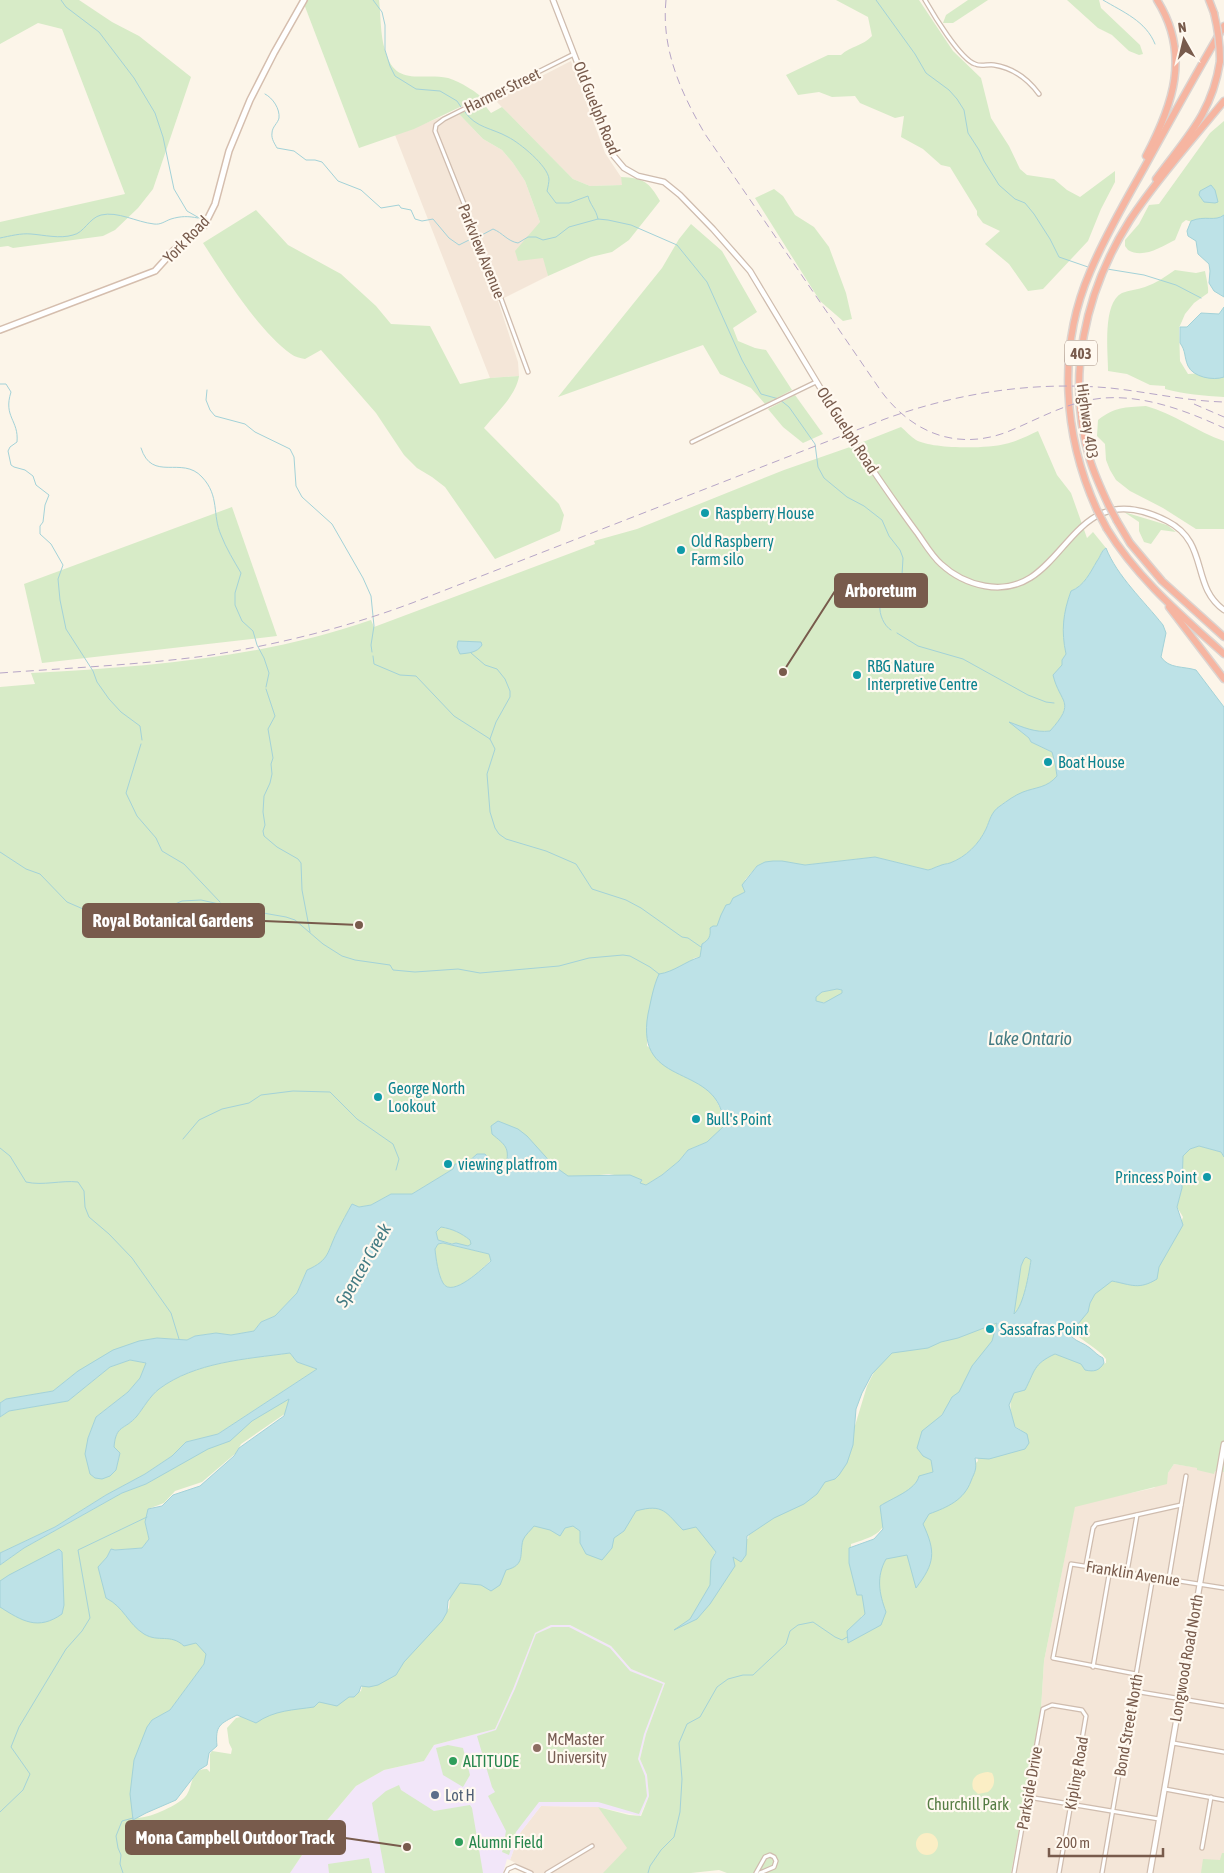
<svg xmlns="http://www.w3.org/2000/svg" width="1224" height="1873" font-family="'Asap Condensed',sans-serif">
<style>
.residential{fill:#f4e6d8}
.education{fill:#f2e6f9}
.green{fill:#d7ebc7}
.sand{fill:#fbeec5}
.water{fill:#bde2e7;stroke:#a3d2d8;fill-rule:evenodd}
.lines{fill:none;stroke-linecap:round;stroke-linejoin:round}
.stream{stroke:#a3d2d8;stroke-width:1}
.minor-casing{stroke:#cfbcae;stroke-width:5.5}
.tertiary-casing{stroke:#cfbcae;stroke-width:7}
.secondary-casing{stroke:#d5beae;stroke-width:8}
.motorway-casing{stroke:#dcd4d0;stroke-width:9}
.minor{stroke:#fff;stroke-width:3}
.tertiary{stroke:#fff;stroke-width:4.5}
.secondary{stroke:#fff;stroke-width:5}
.motorway{stroke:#f6b5a1;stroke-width:6}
.rail{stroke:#b7a6c7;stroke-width:1;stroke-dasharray:8 5;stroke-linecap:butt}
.tertiary-bridge-casing{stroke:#cfbcae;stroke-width:7;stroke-linecap:butt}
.motorway-bridge-casing{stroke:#dcd4d0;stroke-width:9;stroke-linecap:butt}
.tertiary-bridge{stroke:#fff;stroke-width:4.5}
.motorway-bridge{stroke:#f6b5a1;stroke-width:6}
.culture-dot{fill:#0f9aa8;stroke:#fff9f0;stroke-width:2}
.education-dot{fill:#8d6e63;stroke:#fff9f0;stroke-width:2}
.leisure-dot{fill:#2e9e5b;stroke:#fff9f0;stroke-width:2}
.service-dot{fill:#5c6f8a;stroke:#fff9f0;stroke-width:2}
.labels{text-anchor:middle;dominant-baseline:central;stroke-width:4.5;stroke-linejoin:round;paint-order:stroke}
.shield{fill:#fff9f0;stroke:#a08a7d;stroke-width:1}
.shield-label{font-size:15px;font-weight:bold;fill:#785b4c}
.street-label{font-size:16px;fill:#785b4c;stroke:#fff9f0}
.culture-label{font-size:16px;fill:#0d838f;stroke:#fff9f0;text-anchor:start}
.education-label{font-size:16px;fill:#785e54;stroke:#fff9f0;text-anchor:start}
.leisure-label{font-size:16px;fill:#27864d;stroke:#fff9f0;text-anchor:start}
.service-label{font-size:16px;fill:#4e5e75;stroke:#fff9f0;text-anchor:start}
.park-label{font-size:16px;fill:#567d44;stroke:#fff9f0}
.water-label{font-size:18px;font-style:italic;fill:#437b83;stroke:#fff9f0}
.leader{fill:none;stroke:#785b4c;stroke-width:2}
.callout-dot{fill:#785b4c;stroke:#fff9f0;stroke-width:2}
.callout{fill:#785b4c;stroke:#785b4c;stroke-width:2}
.callout-label{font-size:18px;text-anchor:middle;font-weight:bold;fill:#fff}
</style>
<rect width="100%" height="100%" fill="#fcf5e9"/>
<g class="residential">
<polygon points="571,61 605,153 621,177 623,185 590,186 573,179 495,100"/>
<polygon points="459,114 483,139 502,150 513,163 525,181 540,222 548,276 498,301 518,362 519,376 490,378 395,135 441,117"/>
<polygon points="1174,1464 1224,1472 1224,1873 1011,1873 1041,1709 1044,1661 1075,1505 1154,1488 1168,1473"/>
<polygon points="541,1806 598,1807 642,1850 615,1873 534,1873 510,1860 520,1833"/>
</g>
<polygon class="education" points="551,1625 570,1625 611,1646 631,1669 665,1683 646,1734 640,1759 647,1775 649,1796 640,1816 598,1807 541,1806 520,1833 510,1860 507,1859 503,1873 290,1873 318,1831 356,1786 384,1770 424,1761 434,1745 495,1729 513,1689 535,1633"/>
<g class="green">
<polygon points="0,0 79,0 112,22 139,36 191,77 153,189 138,208 115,230 103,236 13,248 8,246 0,247 0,222 125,194 62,29 38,23 0,44"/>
<path d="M307,0h72c2,16 1,34 6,50 10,38 36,22 63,28 8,2 28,13 33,19l-67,32 -55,19 -55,-144z"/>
<path d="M836,0h83l34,51 28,27 10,40 18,28 11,23 7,6 27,4 13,11 13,7 35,-26v11l-14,27 -13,32 -45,48 -15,2 -19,-27 -24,-20 15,-13 -17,-8 -6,-8v-4l-27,-44 -9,-2 -18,-16 -22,-12 3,-21 -9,2 -35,-15 -5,-7 -23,1 -13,-5 -21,3 -12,-20 42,-20h13c9,-9 22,-9 31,-19l-4,-19z"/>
<polygon points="968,0 988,0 953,23 943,23 946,15"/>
<polygon points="1067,0 1099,0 1101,8 1140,45 1143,54 1139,55 1129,51 1112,35 1098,28"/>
<path d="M483,103l8,10 11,-6 71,72 17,7 32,-1 -1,-8c23,1 28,5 39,24l-31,39 -17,12 -21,5 -43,19 -5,-18 -25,3 -3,-10 25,-29 -15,-41 -12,-18 -11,-13 -19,-11 -24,-25z"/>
<path d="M1224,121v94c-9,7 -28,9 -38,5l-4,3 -7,17c-14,7 -32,19 -47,10l-3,-4v-6l14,-16 10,-19 10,-1 51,-71z"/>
<polygon points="774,189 783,196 795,215 814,227 829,247 846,293 852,319 843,321 820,301 755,198"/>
<path d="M256,210l32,35 53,29 35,32 15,18 39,2 30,58 30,-6 29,-2c-3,20 -23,37 -35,52l75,76 5,11 -4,16 -65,28 -50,-72 -13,-10 -15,-9 -13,-13 -28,-42 -55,-63 -16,9c-5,-1 -10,-2 -14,-5 -33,-24 -66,-77 -88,-111z"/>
<polygon points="691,224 722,251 757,312 733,328 738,341 755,348 766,350 792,390 765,404 751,388 720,374 703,345 558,397 662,268 679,239"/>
<path d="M1175,270l21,3 9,-2c1,6 4,17 3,22l-14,10 -9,11 -6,14 1,33 8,13 36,-2v25c-20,-1 -40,-3 -59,-8v-3l-15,-1 -23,-11 -19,-3c0,-19 -6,-68 14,-78 7,-3 15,-3 23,-6 11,-4 20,-10 30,-17z"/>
<polygon points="795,395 823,434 803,443 783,427 768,409"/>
<path d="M1146,406c27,7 51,26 78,35v88h-28l-33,-21 -33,-17 -14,-11 -6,-10 -4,-10 -1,-16 -8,-8 1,-16c18,-14 26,-12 48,-14z"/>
<path d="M901,427c5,4 10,10 15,13 16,9 70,9 89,4 11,-2 22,-8 33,-13l19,44 14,18 16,45 6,-6 13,16c-5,3 -5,8 -9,13 -7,12 -13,25 -26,30 -7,19 -10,42 -5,63l-4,6 1,5 -10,10c11,28 20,31 -3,56 -14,2 -26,-3 -39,-8l18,15 2,4 21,10 3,11 2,13c-8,10 -15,11 -27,14 -8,2 -23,10 -30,16 -7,6 -11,15 -14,23 -7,15 -20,28 -36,34 -3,1 -7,1 -11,3 -4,1 -6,3 -11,4l-53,-13 -70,8 -38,-3 -10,4 -12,14v12l-11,6 -1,4 -22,33 -11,22 -6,1 -47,63v25l40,25 27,25 9,18 1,13 -17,15 -19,8 -9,11 -17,14 -16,10 -7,-2 3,-3 -33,-6 -29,3 -12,-1 -62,-11 -9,2 -5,-5 -17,-6 -8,7 -12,1 -2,5 -41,25h-21l-20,11 -12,2 -7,-3c-5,9 -10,18 -15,28 -9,20 -7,28 -30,38l-10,23 -22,23 -14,6 -7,9 -23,4 -16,-2 -20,3 -8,4 -30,-2 -79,33 -25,20 -47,8 -6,4v-716l35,-3 -4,-11c115,-6 231,-15 340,-53l3,7 221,-83 -1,-3 43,-12 147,-59 66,-23z"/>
<polygon points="232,507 277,636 42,663 24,584"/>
<polygon points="1124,512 1167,525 1176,532 1161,530 1151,544 1144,542 1139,531 1139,522"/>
<path d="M837,989l5,1v3c-8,5 -17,13 -26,8v-4l6,-5z"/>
<path d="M1199,1146l22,6 3,5v315l-9,-1 -1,3 -17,-4v-2l-23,-4 -6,9 -1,11 -92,23 -31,154 -3,48 -30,164h-284l-8,-3 -28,3h-88l24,-25 -29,-41 31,8 12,1 8,-20 -2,-21 -7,-16 6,-25 19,-51 -34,-14 -20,-23 -41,-21h-19l-16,8 -22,56 -18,40 -61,16 -10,16 -40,9 -28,16 -38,45 -28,42h-290v-308l24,-17 98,-55 24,-9 180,-112 -40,41 -45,31 -5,9 -34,29 -27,9 -11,12 -16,6 -3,13 4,17 -7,9 -27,2 -4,-1 -4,8 -7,8 98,74 10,12 -4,13 -34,46 -18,10 -17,97c10,4 43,-12 50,-20 9,-10 4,-28 22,-28l3,3v-18l2,-3 19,3 1,-5 -3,-6 -2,-15 9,-10 115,-25h7l3,-2 2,-9 80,-66 6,-8 1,-11 12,-18 64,-46 10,-11 102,-15 13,-3 47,20 19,22 -4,12 28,-19h7l1,-6 98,-81 20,-66 9,-18 13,-14 100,-32 14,1 -31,57 -17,17 -18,24 -15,11 -3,12 17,12 -2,18 -5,-1 -3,2v4l-27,19 -6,1c-11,33 -8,34 -42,45v15l13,32 1,23 -4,3 2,14 17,-75 40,-42 58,-53 -1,-7 46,-16 -2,-8 -8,-5c-2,-11 -5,-25 1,-36 6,-11 27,-27 37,-36l44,13 11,-3v-4c-4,-7 -24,-19 -32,-26v-3l20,-41 85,-60 4,-12 -6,-10 5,-19 1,-32 7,-7z"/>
<path d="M441,1227c12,2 20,6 29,13l1,4 -3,2c-10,-1 -20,-3 -30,-6l-2,-8z"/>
<path d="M443,1243l46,11 2,6c-7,7 -39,39 -48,23 -5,-9 -7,-24 -8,-34l3,-5z"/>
<path d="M1026,1257l5,3c-2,14 -6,45 -17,54l7,-48 3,-7z"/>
<path d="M290,1353l7,9 20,7 -99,65 -32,8 -14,14 -27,18 -39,21 -51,32 -55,26v-136l9,-6 59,-10 42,-34 20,-7 16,3 -6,15 -12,14 -32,25 -8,21 28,32 4,-17 -6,-6c2,-23 10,-16 23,-31 7,-9 13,-20 22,-27 36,-27 87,-30 131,-36z"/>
<polygon points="552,1627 569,1627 610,1648 630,1671 663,1684 644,1734 638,1759 645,1776 647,1796 639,1814 598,1802 539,1802 516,1832 509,1855 502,1852 506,1831 488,1796 495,1792 492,1787 477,1736 496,1730 515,1689 536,1634"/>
<polygon points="448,1745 463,1748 470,1775 463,1787 443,1775 436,1748"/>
<polygon points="399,1785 401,1790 434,1811 470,1805 472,1808 483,1873 385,1873 372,1803 386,1791"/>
<polygon points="1222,1853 1224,1853 1224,1873 1201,1873 1203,1859 1220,1860"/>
<polygon points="369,1858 372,1873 329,1873 328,1864"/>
</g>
<g class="sand">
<path d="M988,1772l4,1c4,7 2,15 -4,19l-10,2 -5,-5c-3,-12 5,-16 15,-17z"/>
<circle cx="927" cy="1844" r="11"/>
</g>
<g class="water">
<polygon points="1211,185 1215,190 1218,202 1215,203 1204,202 1199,195 1200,191"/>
<path d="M1224,215v82l-10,-6 -5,-8 1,-12 -1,-7 -11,-10 -2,-13 -8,-5 -1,-5 4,-10c14,-6 24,1 33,-6z"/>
<path d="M1224,307v70c-11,4 -31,0 -36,-11 -4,-9 -2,-15 -8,-23v-16h7l14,-14 18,1z"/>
<path d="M1106,548c11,28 38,53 57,77l3,8 -5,24c8,12 22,9 35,13l28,37v450l-3,-5 -22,-6 -9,3 -7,7 -1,32 -5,19 6,18 -24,42 -2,12c-18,11 -25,6 -45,2l-17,13 -5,9 -2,9 -10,12 -6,13c5,5 12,6 18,11 5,4 7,7 13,10l1,5c-5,8 -10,9 -19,7l-4,-6 -26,-10c-22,10 -20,17 -30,36l-11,3 -5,12 6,22 12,7 2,9 -4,6 -36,10 -14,-1c2,12 0,13 -4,23 -7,19 -23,26 -42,33l-6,10c13,28 12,39 -7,64l-9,-33 -21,4c-10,18 -7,34 0,53l-5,13 -33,18 -1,-12 18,-17 -3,-19h-5l-8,-32v-15l25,-9 9,-10 -3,-23c12,-8 36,-16 39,-30l14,-4 -2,-12 -8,-4 -6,-8 5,-17 20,-16 10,-18 7,-5 13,-26 20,-25 5,-18 -39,15 -17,4 -13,6 -36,5 -20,21 -10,19 -6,16 -3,36 -6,18 -8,12 -4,4 -10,3 -8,12 -13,10 -30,14 -27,18 -1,19 -5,7 -8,-5 2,9 -25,38 -13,15 -23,11 16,-11 20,-34 1,-24 5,-9 -20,-25 -13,3c-17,-17 -19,-27 -47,-19l-12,20 -10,7 -2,10 -10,12 -16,-6 -6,-11v-12l-7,-5 -8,2 -5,8 -10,-6 -16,-4c-3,4 -9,9 -11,14 -4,14 3,25 -17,30l-6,15 -9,6 -10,-6 -21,-2 -12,18 -1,11 -5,9 -38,41 -8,13 -18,10 -9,2 -8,-1 -2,6 -5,5h-5l-12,9 -18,-4 -5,5c-20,3 -40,3 -58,16l-19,-8c-17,9 -22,10 -20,31l-8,7 -2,12 -8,5 -23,30 -30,13 -13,7 -3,-26 4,-34 13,-33 5,-7 18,-10 34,-46 2,-10 -10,-11 -12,3c-14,-13 -25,-3 -40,-12 -16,-10 -20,-27 -38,-36l-8,-31 9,-10 4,-8 4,1 27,-2 7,-9 -4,-17 3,-13 14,-3 11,-11 27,-9 34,-30 5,-8 45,-32 5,-17 -37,22 -22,20 -22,8 -62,35 -24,9 -98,55 -24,17v-12l55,-26 51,-32 39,-21 27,-18 14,-14 32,-8 99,-65 -20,-7 -7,-9c-44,6 -95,9 -131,36 -9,7 -15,18 -22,27 -13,15 -21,8 -23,31l6,6 -4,17 -6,6 -8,3 -7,-1 -5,-4 -5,-20 3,-16 8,-21 32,-25 12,-14 6,-15 -16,-3 -20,7 -42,34 -59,10 -9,6v-14l6,-4 47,-8 25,-20 35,-21 26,-9 18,-3 30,2 8,-4 21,-3 15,2 23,-4 7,-9 14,-6 22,-23 10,-23c23,-10 20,-18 30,-38 5,-10 10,-19 15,-28l7,3 12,-2 20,-11h21l41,-25 2,-5 12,-1 10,-9h8l12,13 9,-2c4,-18 -1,-20 -14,-31l-1,-8 7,-5 20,8 9,7 27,30 14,10 62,-1 12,5 -2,3 6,2 16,-10 17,-14 9,-11 19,-8 17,-16c-3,-66 -90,-34 -76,-112 3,-13 5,-27 11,-40 15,-2 27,-13 41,-17l2,-13c7,-4 9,-8 8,-16l3,-2h4l4,-11 5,-10 4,-1 3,-6 12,-6 -3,-7 15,-19 8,-4 8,-1h9l23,4 70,-8 53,13c5,-1 7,-3 11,-4 4,-2 8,-2 11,-3 16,-6 29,-19 36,-34 4,-9 5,-17 14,-23 7,-5 15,-11 23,-14 13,-5 24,-4 34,-16l-2,-13 -3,-11 -21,-10 -2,-4 -20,-16c14,5 26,11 41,9 27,-30 10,-27 3,-56l9,-10v-5l4,-6c-5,-23 -3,-41 5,-63 13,-5 19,-18 26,-30 4,-5 4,-10 9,-13zM837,989l5,1v3l-18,10 -8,-2v-4l6,-5zM441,1227c12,2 20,6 29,13l1,4 -3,2 -12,-3 -4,1 -14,-4 -2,-8zM443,1243l46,11 2,7c-7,6 -39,38 -48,22 -5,-9 -7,-24 -8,-34l3,-5zM1026,1257l5,3c-2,13 -7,45 -17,54l7,-48 3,-7z"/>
<path d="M458,641l23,1 1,3c-5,8 -14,8 -22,9l-3,-7z"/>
<path d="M59,1549l3,3 2,53 -2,9c-24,17 -40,7 -62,-7v-26l9,-6z"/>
</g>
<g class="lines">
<g class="stream">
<polyline points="61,0 66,7 99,32 134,78 155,113 163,137 174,189 187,211 201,219"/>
<polyline points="373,0 382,12 385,25 385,50 390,66 395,76 416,89 440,91 457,101 461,107"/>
<polyline points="876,0 915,54 926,73 949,90 957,99 964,110 968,133 979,150 984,161 999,185 1015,199 1025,203 1034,214 1050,239 1059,257 1088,267"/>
<path d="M1103,0c20,12 43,21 52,44"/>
<path d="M265,94c8,4 15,15 14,24 -1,5 -7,9 -7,15 -1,6 3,11 5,15l17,3 12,9h9l7,2 16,19 23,9 20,18 18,-3 2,3 10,2 4,9 7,2 11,-2 16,19 10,7 14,-7"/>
<path d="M465,112c11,16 27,16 43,25 12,6 40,29 41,42 0,3 -1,8 -2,12l9,12h13l19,-7c2,9 8,13 10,23"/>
<path d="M480,236l13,-7c10,4 14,12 25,14l10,-6h8l7,3 13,-3 13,-10 29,-8 10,1 23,5 46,20 30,37 35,78 19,34 18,5 10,8 26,37 3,23 6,11 23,19 17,9 18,14 7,16 11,14 3,8 -1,17 -4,10 -18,21c-1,8 4,20 11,24"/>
<path d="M0,238c10,-2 21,-5 31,-4 13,1 29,5 42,1 11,-2 16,-17 28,-20 17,-4 35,7 53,9 7,1 11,-3 17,-5 10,-3 17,-3 27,-1"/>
<polyline points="1107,269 1144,275 1176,285 1201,298"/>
<path d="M0,384h6l5,8c-8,25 8,28 6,50l-7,5 -2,4 3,14 3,2 11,3 8,6 3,9 13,10 -4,10 -2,17 -3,4v8l11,10 12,21 -5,14 2,21 6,29 27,42 4,11 12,17 12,13 19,14 2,14"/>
<polyline points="207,390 206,400 210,410 215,416 245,424 255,432 290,449 294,457 296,486 302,497 332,524 363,578 371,596 374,626 371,645 372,652"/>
<path d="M141,448c11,35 41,7 61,29 18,19 10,38 19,58 5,13 13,26 20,38l-6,20v12l7,16 11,10 4,14 7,13 5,15 -3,14"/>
<polyline points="897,633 918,646 963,659 1028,695 1046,702 1054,703"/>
<polyline points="471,653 485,665 497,669 505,679 510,691 510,697 496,722 490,739"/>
<polyline points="373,656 374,664 400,675 416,676 454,716 490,739 495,749 487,774 490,812 495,828 499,834 506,839 546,851 576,864 592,889 626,900 641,908 682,937 688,938 701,947"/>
<polyline points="266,689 275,716 268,729 273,758 271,764 272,774 270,783 264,796 263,812 265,825 263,831 264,836 277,847 298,859 301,863 302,890 310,932"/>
<polyline points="141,744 126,793 137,816 156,838 162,851 184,864 220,902"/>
<polyline points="0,852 26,869 40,874 67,902 90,912 100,915 132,915 159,911 182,901 201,900 246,910 286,917 295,920 323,944 342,956 355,960 390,965 393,970 415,972 458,969 480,973 559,966 589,958 623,955 630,956 650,967 659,974"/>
<polyline points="183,1139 199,1120 222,1109 249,1103 261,1095 293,1091 330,1092 357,1119 393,1144 399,1159 396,1170"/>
<path d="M0,1148l10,8 16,26c17,4 35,-2 52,0l6,9 1,16 4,10 20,17 23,24 39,55 8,26"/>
<polyline points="0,1812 23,1790 30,1774 11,1747 19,1727 66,1649 82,1631 90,1618 78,1550 147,1517"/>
<polyline points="123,1873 120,1864 121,1855 118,1848 116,1836 122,1821 133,1818"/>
<polyline points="648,1873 650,1866 661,1850 674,1837 680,1812 682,1779 679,1743 687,1724 700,1717 717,1687 728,1679 743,1675 753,1675 786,1644 790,1631 798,1625 813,1622 835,1637 842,1640 847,1637"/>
</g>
<defs>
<g id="minor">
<path d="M925,0c8,14 35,59 50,64 5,3 13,0 19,1 19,3 34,14 45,29"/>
<polyline points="528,372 492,274 435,131 436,125 444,119 574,54"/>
<polyline points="692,442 816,382"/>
<polyline points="1086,1565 1093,1528 1096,1524 1181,1505"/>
<polyline points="1127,1572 1137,1515"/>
<polyline points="1169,1578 1186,1476"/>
<polyline points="1093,1667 1110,1569"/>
<polyline points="1136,1674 1053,1658 1071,1564 1224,1588"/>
<polyline points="1134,1691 1224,1706"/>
<polyline points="1173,1743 1224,1752"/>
<polyline points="1165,1789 1224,1800"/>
<polyline points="1028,1797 1159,1819"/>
<polyline points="1202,1848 1211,1797"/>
<polyline points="506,1873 508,1869 515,1866 531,1873"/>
<polyline points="547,1873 592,1846"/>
<polyline points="756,1873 765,1857 770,1855 774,1857 776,1861 774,1867 760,1873"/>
<polyline points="1014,1873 1043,1709 1052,1705 1082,1710 1086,1716 1059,1873"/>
<polyline points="1102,1873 1153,1576"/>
</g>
<g id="tertiary">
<polyline points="553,0 613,155 624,168 638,176 664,182 680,195 713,229 750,271 839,419"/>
<path d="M857,447c20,29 40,59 61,87 7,10 14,22 23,30 13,12 27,19 44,22 84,15 80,-117 182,-65 43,22 23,65 57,89"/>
<polyline points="1150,1873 1224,1444"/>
</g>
<polyline id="secondary" points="0,330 155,271 174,250 204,226 215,204 229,151 250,100 274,53 304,0"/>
<g id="motorway">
<polyline points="1209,0 1214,13"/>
<path d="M1146,156c27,-51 45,-102 11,-156"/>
<path d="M1156,179c30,-41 56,-65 64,-118"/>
<path d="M1109,506c-7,-15 -14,-30 -19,-46 -25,-82 -5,-169 40,-240 27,-41 63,-81 94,-119"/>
<path d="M1097,510c-34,-75 -40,-162 -7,-238 15,-36 35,-70 54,-104 26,-47 52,-95 80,-142"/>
<polyline points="1117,521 1130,543 1162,581 1224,637"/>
<path d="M1107,529c30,49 74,86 117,125"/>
<polyline points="1169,607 1224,679"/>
</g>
</defs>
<use href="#minor" class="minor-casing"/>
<use href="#tertiary" class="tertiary-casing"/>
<use href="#secondary" class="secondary-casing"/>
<use href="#motorway" class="motorway-casing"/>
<use href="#minor" class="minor"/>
<use href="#tertiary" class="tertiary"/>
<use href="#secondary" class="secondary"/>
<use href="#motorway" class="motorway"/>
<g class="rail">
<path d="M666,0c-5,49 15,93 39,134l176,257c31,42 76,60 126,41 32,-13 61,-31 97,-34 41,-3 83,13 120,30"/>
<polyline points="1194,404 1224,417"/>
<path d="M0,673c68,-5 137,-8 205,-17 71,-11 140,-28 207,-53l473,-184c72,-26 148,-38 225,-31 38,4 76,13 114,14"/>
</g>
<defs>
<polyline id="tertiary-bridge" points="839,419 857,447"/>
<g id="motorway-bridge">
<path d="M1214,13c4,16 6,31 6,48"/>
<polyline points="1109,506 1117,521"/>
<polyline points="1097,510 1107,529"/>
</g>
</defs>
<use href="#tertiary-bridge" class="tertiary-bridge-casing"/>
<use href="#motorway-bridge" class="motorway-bridge-casing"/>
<use href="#tertiary-bridge" class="tertiary-bridge"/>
<use href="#motorway-bridge" class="motorway-bridge"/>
</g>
<g class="culture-dot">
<circle cx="705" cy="513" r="5"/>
<circle cx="681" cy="550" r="5"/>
<circle cx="857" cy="675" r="5"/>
<circle cx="1048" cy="762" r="5"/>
<circle cx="378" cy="1097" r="5"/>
<circle cx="696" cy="1119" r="5"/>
<circle cx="448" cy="1164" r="5"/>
<circle cx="1207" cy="1177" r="5"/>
<circle cx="990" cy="1329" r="5"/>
</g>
<circle class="education-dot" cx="537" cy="1748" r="5"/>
<g class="leisure-dot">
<circle cx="453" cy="1761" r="5"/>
<circle cx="459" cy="1842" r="5"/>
</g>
<circle class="service-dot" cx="435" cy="1795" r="5"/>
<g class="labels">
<rect class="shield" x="1065" y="340.5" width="32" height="25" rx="4"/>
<g class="shield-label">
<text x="1081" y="353">403</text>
</g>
<g class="street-label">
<text transform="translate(502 90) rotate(-26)">Harmer Street</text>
<text transform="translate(597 108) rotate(68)">Old Guelph Road</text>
<text transform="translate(186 239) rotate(-46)">York Road</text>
<text transform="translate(482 251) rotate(68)">Parkview Avenue</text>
<text transform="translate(1088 421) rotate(82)">Highway 403</text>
<text transform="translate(848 430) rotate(57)">Old Guelph Road</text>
<text transform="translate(1133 1573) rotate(9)">Franklin Avenue</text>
<text transform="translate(1186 1658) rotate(-80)">Longwood Road North</text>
<text transform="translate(1128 1725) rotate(-80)">Bond Street North</text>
<text transform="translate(1076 1773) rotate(-80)">Kipling Road</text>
<text transform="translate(1029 1788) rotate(-80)">Parkside Drive</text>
</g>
<g class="culture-label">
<text x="715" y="513">Raspberry House</text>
<text x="691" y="541">Old Raspberry<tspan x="691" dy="18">Farm silo</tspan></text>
<text x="867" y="666">RBG Nature<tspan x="867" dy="18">Interpretive Centre</tspan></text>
<text x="1058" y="762">Boat House</text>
<text x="388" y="1088">George North<tspan x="388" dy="18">Lookout</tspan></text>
<text x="706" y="1119">Bull's Point</text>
<text x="458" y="1164">viewing platfrom</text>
<text x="1197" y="1177" text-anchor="end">Princess Point</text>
<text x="1000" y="1329">Sassafras Point</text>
</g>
<g class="education-label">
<text x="547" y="1739">McMaster<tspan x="547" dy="18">University</tspan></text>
</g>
<g class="leisure-label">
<text x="463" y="1761">ALTITUDE</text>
<text x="469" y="1842">Alumni Field</text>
</g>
<g class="service-label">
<text x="445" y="1795">Lot H</text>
</g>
<g class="park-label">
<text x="968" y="1804">Churchill Park</text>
</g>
<g class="water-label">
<text x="1030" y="1038">Lake Ontario</text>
<text transform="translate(363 1265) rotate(-60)">Spencer Creek</text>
</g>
</g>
<path class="leader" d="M783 672L835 591M359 925L264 921M407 1847L345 1838"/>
<g class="callout-dot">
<circle cx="783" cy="672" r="5"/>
<circle cx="359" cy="925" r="5"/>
<circle cx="407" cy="1847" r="5"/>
</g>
<g class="callout">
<rect x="835" y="574" width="92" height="33" rx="5"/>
<rect x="83" y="904" width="181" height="33" rx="5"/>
<rect x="126" y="1821" width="219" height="33" rx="5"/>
</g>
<g class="callout-label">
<text x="881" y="597">Arboretum</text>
<text x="173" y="927">Royal Botanical Gardens</text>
<text x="235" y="1844">Mona Campbell Outdoor Track</text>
</g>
<g transform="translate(1184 40) rotate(352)" stroke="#fff9f0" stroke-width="4" paint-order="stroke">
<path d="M0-4L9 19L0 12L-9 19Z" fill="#785b4c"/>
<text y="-8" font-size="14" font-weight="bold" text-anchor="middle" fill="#785b4c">N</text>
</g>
<path d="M1049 1848v8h114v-8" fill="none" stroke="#785b4c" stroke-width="2.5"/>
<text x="1056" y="1848" font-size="15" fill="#785b4c" stroke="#fff9f0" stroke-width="4" paint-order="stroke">200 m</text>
</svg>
